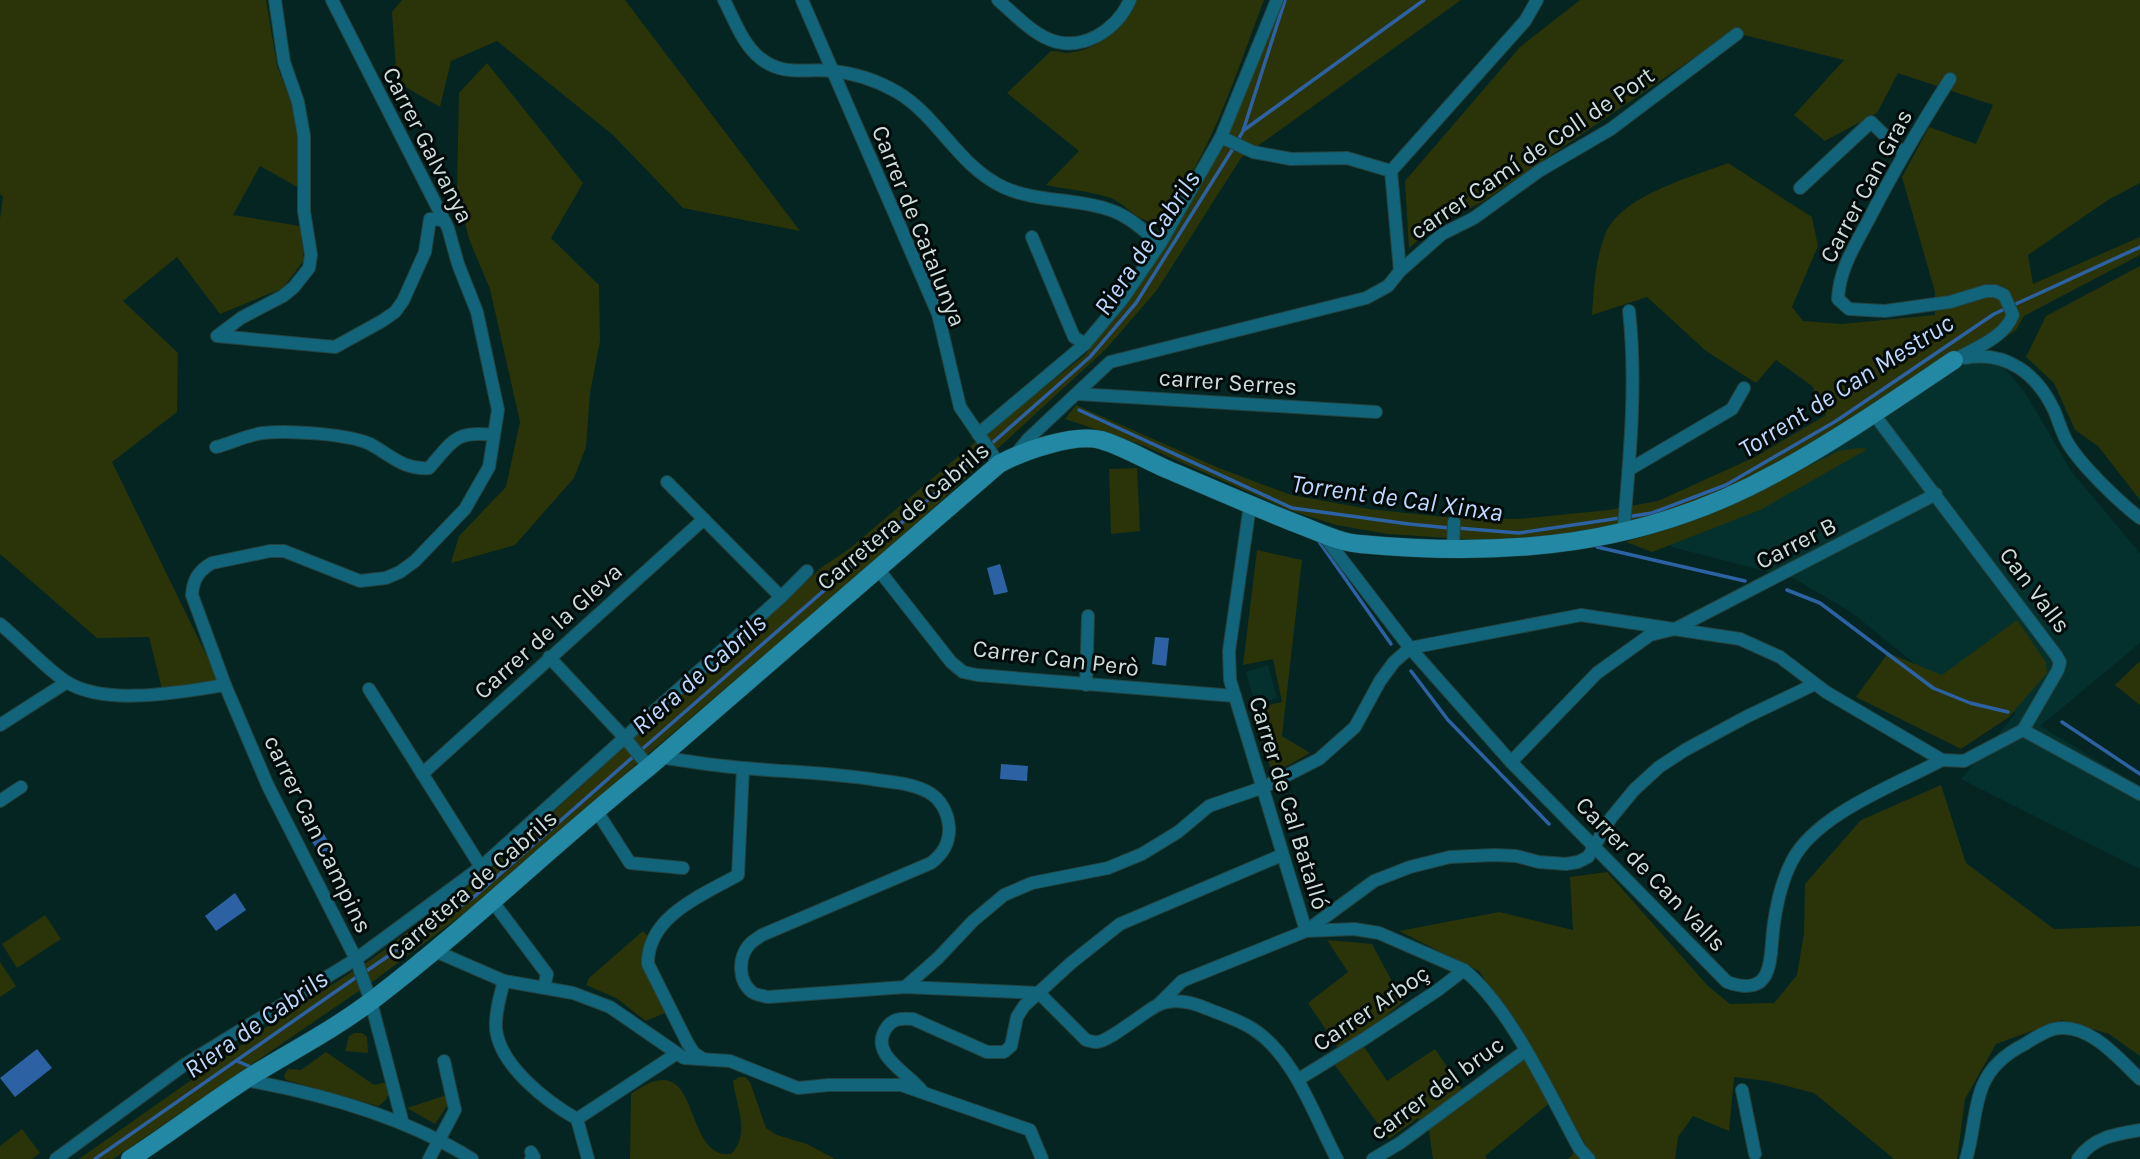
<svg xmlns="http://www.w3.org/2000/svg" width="2140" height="1159" font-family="Karla,sans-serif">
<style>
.built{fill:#04312e}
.green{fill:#2b3409}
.water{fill:#2c62a3}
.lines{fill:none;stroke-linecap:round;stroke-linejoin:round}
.stream{stroke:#2c62a3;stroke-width:3.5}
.street-casing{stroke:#244340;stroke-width:14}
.secondary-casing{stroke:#244340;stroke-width:19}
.street{stroke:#116479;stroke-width:12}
.secondary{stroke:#2388a4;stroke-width:18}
.labels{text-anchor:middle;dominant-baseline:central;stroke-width:6;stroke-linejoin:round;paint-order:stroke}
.street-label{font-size:24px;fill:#cddedc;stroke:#020b0a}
.water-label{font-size:26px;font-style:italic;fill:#bedaff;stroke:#020b0a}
</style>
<rect width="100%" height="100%" fill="#042522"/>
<g class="built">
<polygon points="1981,340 2026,394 2071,471 2140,553 2140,643 2040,726 2140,786 2140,869 1961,779 2016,713 1934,679 1851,612 1795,579 1672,547 1654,518 1778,466"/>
<polygon points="1268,665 1277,698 1255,704 1246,672"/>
</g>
<g class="green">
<polygon points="0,0 266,0 277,66 292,104 298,135 299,188 260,166 233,215 300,226 304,260 283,288 220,314 177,257 123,301 178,353 177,412 112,462 219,681 162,689 149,637 97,638 0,554 0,219 3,197 0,194"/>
<polygon points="402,0 625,0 800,231 683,208 613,135 497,41 451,61 440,107 397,82 392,12"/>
<path d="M1137,0h127c-29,76 -53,157 -105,222 -21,2 -30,-16 -48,-24 -16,-6 -47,-9 -65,-13l33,-34 -72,-58 44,-42c6,0 12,2 17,2 27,-2 61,-27 69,-53z"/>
<polygon points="1280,0 1461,0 1241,158 1157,290 1106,349 881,556 647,755 479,902 375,980 113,1159 79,1159 268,1026 372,959 487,872 821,568 849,549 974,443 1085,355 1113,318 1180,216"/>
<path d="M1580,0h560v183l-32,17 -80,55 5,29 107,-47v18l-116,61 -8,14 -29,20 -6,-9 -203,125 -124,52 -96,18 -78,4 -92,-6 -52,-9 -47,-15 -147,-65 -77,-26 11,-14 143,63 72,27 78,14 75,8 75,2 90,-9 49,-9 97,-44 71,-42 -14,-29 -36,-26 -20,23 -50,-32 -59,-54 -55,18c2,-27 3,-54 13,-80 16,-40 85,-57 123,-72l84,54 6,29 -26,61 11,14 39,3 93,-9v-23l-33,-115 27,-50 47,17 17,-39 -95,-32 -21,40 -52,28 -31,-26 50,-55 -112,-28 -250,170 -46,23 -27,23 -4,-67 115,-134z"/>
<polygon points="487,63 583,183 551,238 599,285 600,341 590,393 586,447 574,478 515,545 451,563 459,536 506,487 520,422 490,289 469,239 457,190 459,93"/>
<polygon points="2140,266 2140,500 2098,446 2075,430 2054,383 2026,357 2046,316"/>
<polygon points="1859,448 1868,449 1760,510 1652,552 1626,542 1711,513 1839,451"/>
<polygon points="1137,468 1140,531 1111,534 1109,469"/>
<polygon points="1257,550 1302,560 1282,736 1310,753 1276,772 1271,769 1251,709 1282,702 1273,659 1243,665"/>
<polygon points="2017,620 2046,662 2047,673 2009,717 1961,749 1856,697 1888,653 1942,675"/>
<polygon points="2140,661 2140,705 2115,685"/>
<polygon points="1941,785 1966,863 2054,929 2140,926 2140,1056 2109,1034 2062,1020 1996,1044 1965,1099 1957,1159 1894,1159 1814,1093 1767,1081 1734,1077 1729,1131 1693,1116 1678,1137 1675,1159 1568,1159 1585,1143 1557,1097 1485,1156 1487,1159 1433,1159 1429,1131 1418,1118 1389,1139 1334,1064 1344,1057 1308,1003 1348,972 1327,940 1372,944 1403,1002 1358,1038 1387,1081 1435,1049 1469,1099 1531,1049 1479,971 1399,931 1499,912 1573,930 1570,877 1607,872 1708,986 1730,1004 1774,1003 1797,975 1804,933 1805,884 1861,820"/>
<polygon points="45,915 61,939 17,968 2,944"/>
<polygon points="643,931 650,939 642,952 644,966 667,1012 646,1021 616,998 586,985 589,978"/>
<polygon points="0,962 16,986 0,997"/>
<polygon points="355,1033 362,1033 367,1037 368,1053 345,1051 349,1036"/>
<path d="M326,1052l48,33 13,-3c3,11 2,18 -9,24l-92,-26 -2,-4 4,-7 13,1z"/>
<path d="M739,1077h6l5,5 16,46 11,7 30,9 28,15h-205l1,-65c73,-54 49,65 100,60 20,-19 5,-49 2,-73z"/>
<polygon points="447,1095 449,1103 435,1124 407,1108"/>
<polygon points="22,1129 40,1153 32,1159 0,1159 0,1146"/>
</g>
<g class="water">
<polygon points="1000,564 1008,592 994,595 987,568"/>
<polygon points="1155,637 1169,638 1166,666 1152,664"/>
<polygon points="1001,764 1028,766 1027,781 1000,779"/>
<polygon points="321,829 335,853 324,861 309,837"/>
<polygon points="235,893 246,910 216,931 205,916"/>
<polygon points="37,1049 52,1068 15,1097 0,1078"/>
</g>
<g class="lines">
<g class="stream">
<polyline points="1244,130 1424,0"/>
<polyline points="1238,140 1243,131 1285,0"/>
<polyline points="1079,410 1292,508 1409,524 1450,528"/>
<polyline points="990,445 1090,357 1136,303 1234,147"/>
<polyline points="1627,517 1652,513 1726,485 1836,421 1994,314 2140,247"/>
<polyline points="1457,528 1519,533 1620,518"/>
<polyline points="1318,540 1391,644"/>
<polyline points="1597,547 1745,581"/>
<polyline points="1787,590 1820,603 1933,688 1970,703 2008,712"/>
<polyline points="1411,671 1448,720 1549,824"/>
<polyline points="2062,722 2140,774"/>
<polyline points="640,751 985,450"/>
<polyline points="365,972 475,896 634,756"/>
<polyline points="237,1061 251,1067"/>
<polyline points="95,1159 358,976"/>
</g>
<defs>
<g id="street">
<polyline points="275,0 284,62 298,102 304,136 304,211 311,255 309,268 294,287 283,296 241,318 217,336 335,347 382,321 395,312 403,301 425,252 430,219 443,220"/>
<path d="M332,0l116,228 10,36 19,48 21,98 -9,57 -24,42 -50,52 -15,11 -14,6 -26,3 -76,-30h-14l-58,12c-14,8 -19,17 -20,32l33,90 43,101 88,173 15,43 32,122"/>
<path d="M724,0c10,19 19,45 36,58 23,19 46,10 72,13 24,2 44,9 65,21 41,24 61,74 106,95 32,15 71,11 104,22 21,6 36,21 53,35"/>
<polyline points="802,0 938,314 960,407 999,464"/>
<path d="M998,0c31,27 56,58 99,36 16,-9 26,-20 33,-36"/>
<path d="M1950,79c-30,47 -56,91 -81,140 -14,26 -30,51 -31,80l11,10 36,2 65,-9 36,-11h9l9,4 9,20c-9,23 -38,33 -59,45"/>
<polyline points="1221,137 1253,152 1291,159 1347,158 1391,171 1400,271"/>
<polyline points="1391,171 1525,21 1537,0"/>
<polyline points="1800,188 1871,122 1903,153"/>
<polyline points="1032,237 1074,337 1085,344"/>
<path d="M1965,358c41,-8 72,16 89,52 5,11 8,25 15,35 14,22 50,57 71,73"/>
<polyline points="1078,394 1376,412"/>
<polyline points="978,434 1085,344 1122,300 1160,244 1221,137 1277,0"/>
<path d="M216,447c15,-4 31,-12 47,-14 24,-3 86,1 107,11 21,11 33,26 59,24 24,-27 26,-38 65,-33"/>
<polyline points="1016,454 1028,439 1110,362 1366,298 1388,286 1400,271 1442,234 1474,218 1539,171 1611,129 1737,34"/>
<polyline points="1630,469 1732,409 1744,388"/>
<polyline points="667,482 781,597"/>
<path d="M1250,505l-21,146 1,29 76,251 48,-2 25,4 85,37c46,37 86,125 115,178l10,11"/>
<path d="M1622,533l2,-8c6,-71 13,-143 5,-214"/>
<path d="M1324,536l86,112 101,114 216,220c50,18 42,-28 47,-59 3,-21 8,-43 18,-62 24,-47 105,-77 150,-101"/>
<polyline points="1453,549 1454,522"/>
<polyline points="878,569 951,662 963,672 977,675 1235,696"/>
<path d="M0,624c22,18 42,41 65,57 39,26 116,11 160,4"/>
<polyline points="549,657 625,738 649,767"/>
<polyline points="1086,685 1088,616"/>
<polyline points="369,689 481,867"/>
<polyline points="0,725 67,682"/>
<polyline points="2023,730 2140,794"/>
<path d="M659,757c28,4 56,9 85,11 44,4 88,5 133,12 17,2 36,4 51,12 13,7 20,21 21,35 1,16 -6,27 -18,36l-169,72c-4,3 -10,6 -13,10 -11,13 -11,36 3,47 4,3 11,4 16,5l137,-10 134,6 47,47c1,0 9,3 11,2 11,0 46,-29 59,-36 17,-9 36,-4 52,3 15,6 31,11 45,20 42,27 61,87 84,130"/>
<polyline points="1511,762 1597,673 1650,635 1675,629 1936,494"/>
<polyline points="422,774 704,519"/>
<polyline points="0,801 21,787"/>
<polyline points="596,810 630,863 683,868"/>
<polyline points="493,902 547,974 544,988"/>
<polyline points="435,951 504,981 573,993 610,1007 684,1058 730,1061 798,1088 829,1085 901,1085 1030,1130 1042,1159"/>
<path d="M504,981c-4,15 -9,32 -8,48 4,37 51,73 81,90"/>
<polyline points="905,987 938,958 973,921 1004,895 1032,883 1108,868 1142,854 1178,832 1209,806 1264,787 1319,759 1355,727 1380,681 1394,662 1410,648 1581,615 1740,639 1780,657 1826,692 1942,760 1964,761 2023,730 2058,670 2060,662 2056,655 1873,413"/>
<polyline points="1159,1004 1182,981 1306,931 1374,881 1410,867 1450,857 1494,855 1516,856 1539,862 1566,864 1578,862 1588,857 1611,818 1634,790 1659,767 1685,750 1746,717 1815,684"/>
<path d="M703,1059l-9,-6 -6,-9 -40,-80c-1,-48 55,-69 90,-89l5,-107"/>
<polyline points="1299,1079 1364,1039 1438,990 1464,970"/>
<path d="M245,1080c78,14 160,37 227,79"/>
<polyline points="1742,1090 1755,1154"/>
<path d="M922,1091c-13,-18 -52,-35 -37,-61 7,-12 16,-12 28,-11l74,33h17l7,-6 6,-29 7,-11 47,-43 49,-39 162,-69"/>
<polyline points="56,1159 184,1065 356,959 481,867 781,597 807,571"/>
<polyline points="429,1159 455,1110 444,1061"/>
<polyline points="531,1159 534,1157 531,1152"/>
<polyline points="588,1159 577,1119 676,1054"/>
<polyline points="1373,1159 1400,1143 1525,1051"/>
<path d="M1966,1159c8,-24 7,-51 17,-74 8,-19 24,-32 42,-41 9,-6 19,-12 29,-15 34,-8 65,30 86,50"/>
<path d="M2078,1159c15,-22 38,-25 62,-29"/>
</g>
<path id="secondary" d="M130,1159c40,-26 78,-55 118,-81 42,-26 87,-49 126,-79 96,-73 181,-157 275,-232l350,-303c24,-13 75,-31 102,-24 21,6 43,19 63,28 45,19 90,39 136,57 19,7 41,18 60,19 148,14 284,2 416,-71 61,-33 120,-74 178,-113"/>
</defs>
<use href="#street" class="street-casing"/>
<use href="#secondary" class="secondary-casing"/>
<use href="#street" class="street"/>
<use href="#secondary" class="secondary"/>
</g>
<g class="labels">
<g class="street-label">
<text transform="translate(428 145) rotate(63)">Carrer Galvanya</text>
<text transform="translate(1532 153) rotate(-34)">carrer Camí de Coll de Port</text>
<text transform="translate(1866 186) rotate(-62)">Carrer Can Gras</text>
<text transform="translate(919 226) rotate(68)">Carrer de Catalunya</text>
<text transform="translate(1228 382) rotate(4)">carrer Serres</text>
<text transform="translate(903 516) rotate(-40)">Carretera de Cabrils</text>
<text transform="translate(1796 543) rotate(-27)">Carrer B</text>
<text transform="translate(2035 590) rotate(53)">Can Valls</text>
<text transform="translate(548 631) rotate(-42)">Carrer de la Gleva</text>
<text transform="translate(1056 658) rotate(7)">Carrer Can Però</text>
<text transform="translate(1289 803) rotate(73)">Carrer de Cal Batalló</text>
<text transform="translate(318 834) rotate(64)">carrer Can Campins</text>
<text transform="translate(1651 874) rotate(46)">Carrer de Can Valls</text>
<text transform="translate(472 885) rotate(-41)">Carretera de Cabrils</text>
<text transform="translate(1371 1008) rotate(-34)">Carrer Arboç</text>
<text transform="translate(1437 1088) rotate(-36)">carrer del bruc</text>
</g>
<g class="water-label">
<text transform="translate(1147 243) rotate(-56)">Riera de Cabrils</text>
<text transform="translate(1846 386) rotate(-32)">Torrent de Can Mestruc</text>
<text transform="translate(1397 498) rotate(8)">Torrent de Cal Xinxa</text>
<text transform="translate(699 674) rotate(-41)">Riera de Cabrils</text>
<text transform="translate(256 1024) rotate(-35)">Riera de Cabrils</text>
</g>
</g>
</svg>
